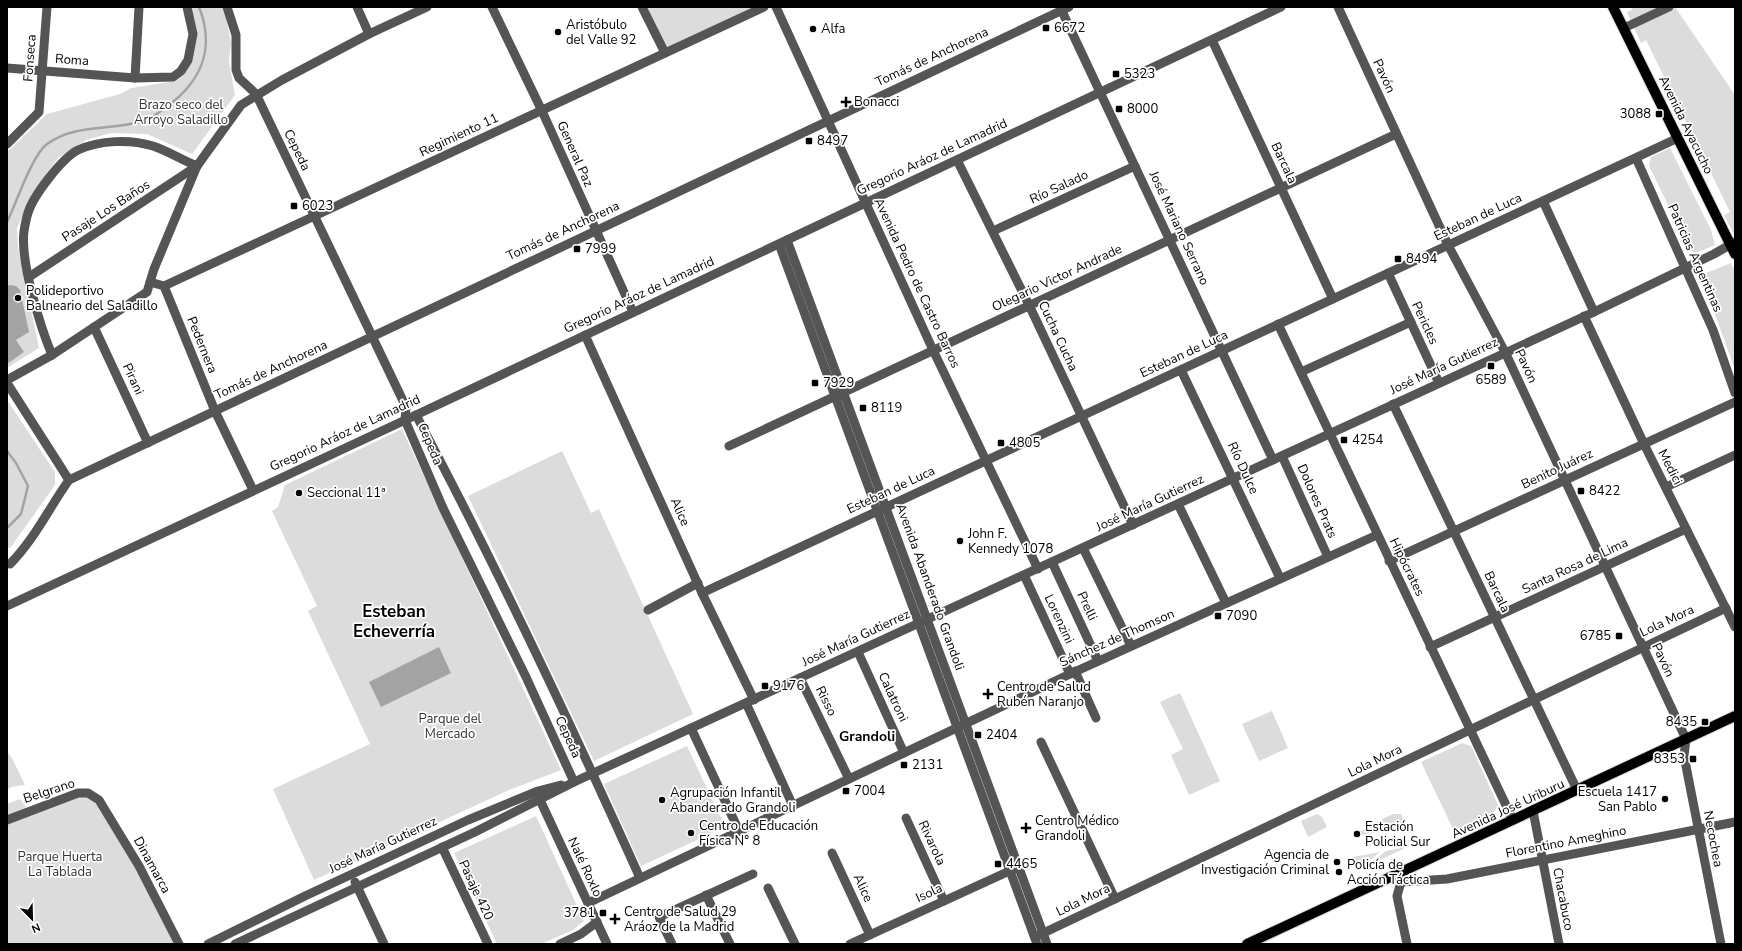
<svg xmlns="http://www.w3.org/2000/svg" width="1742" height="951" font-family="'Nunito Sans',sans-serif">
<style>
.green{fill:#dcdcdc}
.water{fill:#a3a3a3}
.lines{fill:none;stroke-linecap:round;stroke-linejoin:round}
.stream{stroke:#a3a3a3;stroke-width:2.5}
.major-casing{stroke:#dbdbdb;stroke-width:12}
.minor{stroke:#555;stroke-width:9}
.major{stroke:#000;stroke-width:10}
.poi-dot{fill:#000;stroke:#fff;stroke-width:1.5}
.labels{text-anchor:middle;dominant-baseline:central;stroke-width:3.5;stroke-linejoin:round;paint-order:stroke}
.poi-label{font-size:13px;fill:#000;stroke:#fff;text-anchor:start}
.street-label{font-size:13px;fill:#000;stroke:#fff}
.park-label{font-size:13px;fill:#333;stroke:#fff}
.neighbourhood-label{font-size:14px;font-weight:bold;fill:#000;stroke:#fff}
.district-label{font-size:17px;font-weight:bold;fill:#000;stroke:#fff}
</style>
<rect width="100%" height="100%" fill="#fff"/>
<g class="green">
<polygon points="190,7 222,7 226,17 231,43 229,62 235,95 192,154 147,134 111,133 86,140 58,158 35,190 17,228 18,247 39,348 7,368 7,152 47,114 120,94 131,88 169,82 191,61"/>
<polygon points="642,7 764,7 665,53"/>
<polygon points="1631,7 1675,7 1735,95 1735,237 1724,215 1730,212 1646,40 1641,43 1627,12 1632,10"/>
<polygon points="1670,148 1711,230 1715,245 1696,253 1690,250 1649,166 1651,157"/>
<polygon points="1731,263 1735,271 1735,370 1701,275"/>
<polygon points="7,400 55,472 55,485 11,547 7,548"/>
<polygon points="402,429 561,770 509,790 314,880 273,789 370,744 308,611 317,606 272,511 278,507 285,485"/>
<polygon points="562,451 591,513 599,509 693,714 594,761 468,496"/>
<polygon points="1180,693 1220,781 1189,795 1171,755 1183,749 1160,702"/>
<polygon points="1272,711 1288,748 1259,761 1242,724"/>
<polygon points="1462,743 1471,746 1498,805 1494,812 1454,831 1421,762"/>
<polygon points="687,746 720,816 723,819 710,834 641,866 604,784"/>
<polygon points="7,751 13,760 25,785 11,787 7,790"/>
<polygon points="78,793 99,800 179,944 7,944 7,820"/>
<polygon points="20,799 26,807 16,813 7,816 7,804"/>
<polygon points="1317,814 1322,817 1327,827 1308,837 1301,821"/>
<polygon points="1393,814 1401,814 1407,827 1390,830 1386,829 1382,819"/>
<polygon points="536,816 584,921 573,930 541,944 497,944 454,853"/>
<polygon points="1374,825 1379,832 1355,836 1355,834"/>
<polygon points="1407,847 1364,868 1386,851"/>
<polygon points="1380,852 1356,871 1353,857"/>
</g>
<g class="water">
<polygon points="10,285 16,286 20,290 29,332 16,340 24,352 7,364 7,286"/>
<polygon points="439,647 451,673 381,707 369,682"/>
</g>
<g class="lines">
<g class="stream">
<path d="M7,222c9,-18 25,-67 40,-78 29,-21 64,-13 96,-23 10,-3 18,-10 26,-16 33,-25 46,-58 30,-98"/>
<polyline points="7,451 16,463 28,486 21,514 7,528"/>
</g>
<defs>
<g id="major">
<polyline points="1613,7 1735,254"/>
<polyline points="1247,944 1735,716"/>
</g>
</defs>
<use href="#major" class="major-casing"/>
<g class="minor">
<polyline points="227,7 236,35 236,70 239,78 256,94 406,407 405,420 443,508 526,677 574,782"/>
<polyline points="357,7 369,34"/>
<polyline points="492,7 542,111 633,312"/>
<polyline points="642,7 665,53"/>
<polyline points="776,7 933,350 1038,569"/>
<polyline points="1060,7 1273,460"/>
<polyline points="1338,7 1448,245 1505,352 1686,739 1684,756 1721,944"/>
<polyline points="1624,28 1669,7"/>
<polyline points="1212,40 1333,299"/>
<polyline points="7,68 135,78 173,77 181,71 188,60 193,34 187,7"/>
<polyline points="135,78 139,7"/>
<polyline points="7,144 39,112 47,7"/>
<polyline points="1636,158 1713,330 1735,393"/>
<polyline points="957,160 1029,305 1133,525"/>
<polyline points="1543,201 1594,312"/>
<polyline points="993,231 1135,166"/>
<polyline points="787,240 1047,944"/>
<polyline points="779,244 1037,944"/>
<polyline points="1388,273 1439,383"/>
<polyline points="29,277 197,166"/>
<polyline points="150,282 164,286 215,411 253,490"/>
<polyline points="164,286 764,7"/>
<polyline points="1584,316 1644,444 1735,627"/>
<polyline points="1278,324 1513,820"/>
<polyline points="94,327 148,443"/>
<polyline points="585,335 702,593 754,700"/>
<path d="M52,355c-12,-29 -32,-94 -28,-124 1,-6 2,-12 4,-18 5,-17 34,-55 50,-63 22,-10 52,-11 75,-4 15,5 29,14 44,20"/>
<polyline points="1181,370 1280,578"/>
<polyline points="1301,372 1411,322"/>
<polyline points="7,380 52,355 147,292 154,269 197,166 241,105 282,80 369,34 427,7"/>
<polyline points="7,383 69,480"/>
<polyline points="1393,404 1577,790"/>
<path d="M416,415c81,152 154,307 224,463"/>
<polyline points="729,446 1396,134"/>
<polyline points="1282,456 1328,557"/>
<polyline points="1666,487 1735,455"/>
<polyline points="1178,504 1226,603"/>
<polyline points="1083,548 1131,646"/>
<polyline points="1389,561 1735,402"/>
<polyline points="1052,562 1098,661"/>
<path d="M10,564c24,-24 39,-56 59,-84l1000,-473"/>
<polyline points="1024,575 1070,674"/>
<polyline points="702,593 1678,138"/>
<polyline points="7,606 416,415 1281,7"/>
<polyline points="648,610 698,583"/>
<polyline points="1430,647 1686,529"/>
<polyline points="858,652 904,753"/>
<polyline points="1075,671 1096,718"/>
<polyline points="800,678 849,779"/>
<polyline points="746,703 793,806"/>
<polyline points="691,728 739,831"/>
<polyline points="1041,742 1115,899"/>
<polyline points="540,800 607,944"/>
<polyline points="1533,811 1559,944"/>
<polyline points="906,818 944,901"/>
<polyline points="7,820 78,793 88,793 99,800 139,866 179,944"/>
<polyline points="442,847 488,944"/>
<polyline points="832,853 870,935"/>
<polyline points="1398,878 1401,882 1397,896 1407,944"/>
<polyline points="355,882 384,944"/>
<polyline points="1401,882 1447,879 1735,822"/>
<polyline points="768,888 795,944"/>
<polyline points="706,895 730,944"/>
<polyline points="588,903 1070,674 1377,535"/>
<polyline points="1035,937 1726,608"/>
<polyline points="208,944 305,896 468,820 538,791 561,785"/>
<polyline points="235,944 475,832 574,782 1594,312 1714,254 1735,242"/>
<polyline points="560,944 581,934 597,922"/>
<polyline points="672,944 659,917 753,874"/>
<polyline points="850,944 1016,868"/>
</g>
<use href="#major" class="major"/>
</g>
<g class="poi-dot">
<rect x="1042" y="24" width="8" height="8" rx="2"/>
<circle cx="813" cy="29" r="4"/>
<circle cx="558" cy="32" r="4"/>
<rect x="1112" y="70" width="8" height="8" rx="2"/>
<path d="M844 96h4v4h4v4h-4v4h-4v-4h-4v-4h4z"/>
<rect x="1115" y="105" width="8" height="8" rx="2"/>
<rect x="1655" y="110" width="8" height="8" rx="2"/>
<rect x="805" y="137" width="8" height="8" rx="2"/>
<rect x="290" y="202" width="8" height="8" rx="2"/>
<rect x="573" y="245" width="8" height="8" rx="2"/>
<rect x="1394" y="255" width="8" height="8" rx="2"/>
<circle cx="18" cy="298" r="4"/>
<rect x="1487" y="362" width="8" height="8" rx="2"/>
<rect x="811" y="379" width="8" height="8" rx="2"/>
<rect x="859" y="404" width="8" height="8" rx="2"/>
<rect x="1340" y="436" width="8" height="8" rx="2"/>
<rect x="997" y="439" width="8" height="8" rx="2"/>
<rect x="1577" y="487" width="8" height="8" rx="2"/>
<circle cx="299" cy="493" r="4"/>
<circle cx="960" cy="541" r="4"/>
<rect x="1214" y="612" width="8" height="8" rx="2"/>
<rect x="1615" y="632" width="8" height="8" rx="2"/>
<rect x="761" y="682" width="8" height="8" rx="2"/>
<path d="M986 688h4v4h4v4h-4v4h-4v-4h-4v-4h4z"/>
<rect x="1701" y="718" width="8" height="8" rx="2"/>
<rect x="974" y="731" width="8" height="8" rx="2"/>
<rect x="1689" y="755" width="8" height="8" rx="2"/>
<rect x="900" y="761" width="8" height="8" rx="2"/>
<rect x="842" y="787" width="8" height="8" rx="2"/>
<circle cx="1665" cy="799" r="4"/>
<circle cx="662" cy="800" r="4"/>
<path d="M1024 822h4v4h4v4h-4v4h-4v-4h-4v-4h4z"/>
<circle cx="691" cy="833" r="4"/>
<circle cx="1357" cy="834" r="4"/>
<circle cx="1337" cy="862" r="4"/>
<rect x="994" y="860" width="8" height="8" rx="2"/>
<circle cx="1339" cy="872" r="4"/>
<rect x="599" y="909" width="8" height="8" rx="2"/>
<path d="M613 913h4v4h4v4h-4v4h-4v-4h-4v-4h4z"/>
</g>
<g class="labels">
<g class="poi-label">
<text x="566" y="25">Aristóbulo<tspan x="566" dy="15">del Valle 92</tspan></text>
<text x="1054" y="28">6672</text>
<text x="821" y="29">Alfa</text>
<text x="1124" y="74">5323</text>
<text x="854" y="102">Bonacci</text>
<text x="1127" y="109">8000</text>
<text x="1651" y="114" text-anchor="end">3088</text>
<text x="817" y="141">8497</text>
<text x="302" y="206">6023</text>
<text x="585" y="249">7999</text>
<text x="1406" y="259">8494</text>
<text x="26" y="291">Polideportivo<tspan x="26" dy="15">Balneario del Saladillo</tspan></text>
<text x="1491" y="380" text-anchor="middle">6589</text>
<text x="823" y="383">7929</text>
<text x="871" y="408">8119</text>
<text x="1352" y="440">4254</text>
<text x="1009" y="443">4805</text>
<text x="1589" y="491">8422</text>
<text x="307" y="493">Seccional 11ª</text>
<text x="968" y="534">John F.<tspan x="968" dy="15">Kennedy 1078</tspan></text>
<text x="1226" y="616">7090</text>
<text x="1611" y="636" text-anchor="end">6785</text>
<text x="773" y="686">9176</text>
<text x="997" y="687">Centro de Salud<tspan x="997" dy="15">Rubén Naranjo</tspan></text>
<text x="1697" y="722" text-anchor="end">8435</text>
<text x="986" y="735">2404</text>
<text x="1685" y="759" text-anchor="end">8353</text>
<text x="912" y="765">2131</text>
<text x="854" y="791">7004</text>
<text x="1657" y="792" text-anchor="end">Escuela 1417<tspan x="1657" dy="15">San Pablo</tspan></text>
<text x="670" y="793">Agrupación Infantil<tspan x="670" dy="15">Abanderado Grandoli</tspan></text>
<text x="1035" y="821">Centro Médico<tspan x="1035" dy="15">Grandoli</tspan></text>
<text x="699" y="826">Centro de Educación<tspan x="699" dy="15">Física N° 8</tspan></text>
<text x="1365" y="827">Estación<tspan x="1365" dy="15">Policial Sur</tspan></text>
<text x="1329" y="855" text-anchor="end">Agencia de<tspan x="1329" dy="15">Investigación Criminal</tspan></text>
<text x="1006" y="864">4465</text>
<text x="1347" y="865">Policía de<tspan x="1347" dy="15">Acción Táctica</tspan></text>
<text x="624" y="912">Centro de Salud 29<tspan x="624" dy="15">Aráoz de la Madrid</tspan></text>
<text x="595" y="913" text-anchor="end">3781</text>
</g>
<g class="street-label">
<text transform="translate(932 57) rotate(-25)">Tomás de Anchorena</text>
<text transform="translate(30 58) rotate(-86)">Fonseca</text>
<text transform="translate(72 60) rotate(4)">Roma</text>
<text transform="translate(1384 76) rotate(65)">Pavón</text>
<text transform="translate(1686 125) rotate(64)">Avenida Ayacucho</text>
<text transform="translate(459 135) rotate(-25)">Regimiento 11</text>
<text transform="translate(297 150) rotate(64)">Cepeda</text>
<text transform="translate(575 154) rotate(66)">General Paz</text>
<text transform="translate(932 157) rotate(-25)">Gregorio Aráoz de Lamadrid</text>
<text transform="translate(1284 163) rotate(65)">Barcala</text>
<text transform="translate(1059 187) rotate(-25)">Río Salado</text>
<text transform="translate(106 211) rotate(-33)">Pasaje Los Baños</text>
<text transform="translate(1478 217) rotate(-25)">Esteban de Luca</text>
<text transform="translate(1179 228) rotate(65)">José Mariano Serrano</text>
<text transform="translate(563 231) rotate(-25)">Tomás de Anchorena</text>
<text transform="translate(1695 258) rotate(66)">Patricias Argentinas</text>
<text transform="translate(1057 278) rotate(-25)">Olegario Victor Andrade</text>
<text transform="translate(917 283) rotate(65)">Avenida Pedro de Castro Barros</text>
<text transform="translate(639 295) rotate(-25)">Gregorio Aráoz de Lamadrid</text>
<text transform="translate(1425 323) rotate(65)">Pericles</text>
<text transform="translate(1058 336) rotate(65)">Cucha Cucha</text>
<text transform="translate(202 345) rotate(68)">Pedernera</text>
<text transform="translate(1184 354) rotate(-25)">Esteban de Luca</text>
<text transform="translate(1444 366) rotate(-25)">José María Gutierrez</text>
<text transform="translate(1526 366) rotate(65)">Pavón</text>
<text transform="translate(271 370) rotate(-25)">Tomás de Anchorena</text>
<text transform="translate(133 379) rotate(65)">Pirani</text>
<text transform="translate(345 433) rotate(-25)">Gregorio Aráoz de Lamadrid</text>
<text transform="translate(430 444) rotate(67)">Cepeda</text>
<text transform="translate(1670 467) rotate(63)">Medici</text>
<text transform="translate(1243 468) rotate(65)">Río Dulce</text>
<text transform="translate(1557 469) rotate(-25)">Benito Juárez</text>
<text transform="translate(891 490) rotate(-25)">Esteban de Luca</text>
<text transform="translate(1317 501) rotate(66)">Dolores Prats</text>
<text transform="translate(1150 503) rotate(-25)">José María Gutierrez</text>
<text transform="translate(680 512) rotate(66)">Alice</text>
<text transform="translate(1575 566) rotate(-25)">Santa Rosa de Lima</text>
<text transform="translate(1407 567) rotate(64)">Hipócrates</text>
<text transform="translate(930 587) rotate(70)">Avenida Abanderado Grandoli</text>
<text transform="translate(1497 592) rotate(65)">Barcala</text>
<text transform="translate(1087 606) rotate(65)">Prelli</text>
<text transform="translate(1059 619) rotate(65)">Lorenzini</text>
<text transform="translate(1667 621) rotate(-25)">Lola Mora</text>
<text transform="translate(856 638) rotate(-25)">José María Gutierrez</text>
<text transform="translate(1117 638) rotate(-24)">Sánchez de Thomson</text>
<text transform="translate(1663 660) rotate(65)">Pavón</text>
<text transform="translate(893 697) rotate(65)">Calatroni</text>
<text transform="translate(826 701) rotate(64)">Risso</text>
<text transform="translate(568 737) rotate(65)">Cepeda</text>
<text transform="translate(1375 761) rotate(-26)">Lola Mora</text>
<text transform="translate(49 791) rotate(-18)">Belgrano</text>
<text transform="translate(1508 809) rotate(-25)">Avenida José Uriburu</text>
<text transform="translate(1713 839) rotate(79)">Necochea</text>
<text transform="translate(1566 842) rotate(-11)">Florentino Ameghino</text>
<text transform="translate(932 843) rotate(65)">Rivarola</text>
<text transform="translate(383 845) rotate(-25)">José María Gutierrez</text>
<text transform="translate(152 865) rotate(61)">Dinamarca</text>
<text transform="translate(585 867) rotate(65)">Nalé Roxlo</text>
<text transform="translate(863 888) rotate(65)">Alice</text>
<text transform="translate(476 890) rotate(65)">Pasaje 420</text>
<text transform="translate(929 893) rotate(-25)">Isola</text>
<text transform="translate(1563 899) rotate(79)">Chacabuco</text>
<text transform="translate(1083 900) rotate(-26)">Lola Mora</text>
</g>
<g class="park-label">
<text x="181" y="105">Brazo seco del<tspan x="181" dy="15">Arroyo Saladillo</tspan></text>
<text x="450" y="719">Parque del<tspan x="450" dy="15">Mercado</tspan></text>
<text x="60" y="857">Parque Huerta<tspan x="60" dy="15">La Tablada</tspan></text>
</g>
<g class="neighbourhood-label">
<text x="867" y="736">Grandoli</text>
</g>
<g class="district-label">
<text x="394" y="611">Esteban<tspan x="394" dy="20">Echeverría</tspan></text>
</g>
</g>
<rect width="1742" height="951" fill="none" stroke="#000000" stroke-width="16"/>
<g transform="translate(32 919) rotate(157)" stroke="#ffffff" stroke-width="3" paint-order="stroke">
<path d="M0-3L7 15L0 10L-7 15Z" fill="#000000"/>
<text y="-6" font-size="11" font-weight="bold" text-anchor="middle" fill="#000000">N</text>
</g>
</svg>
